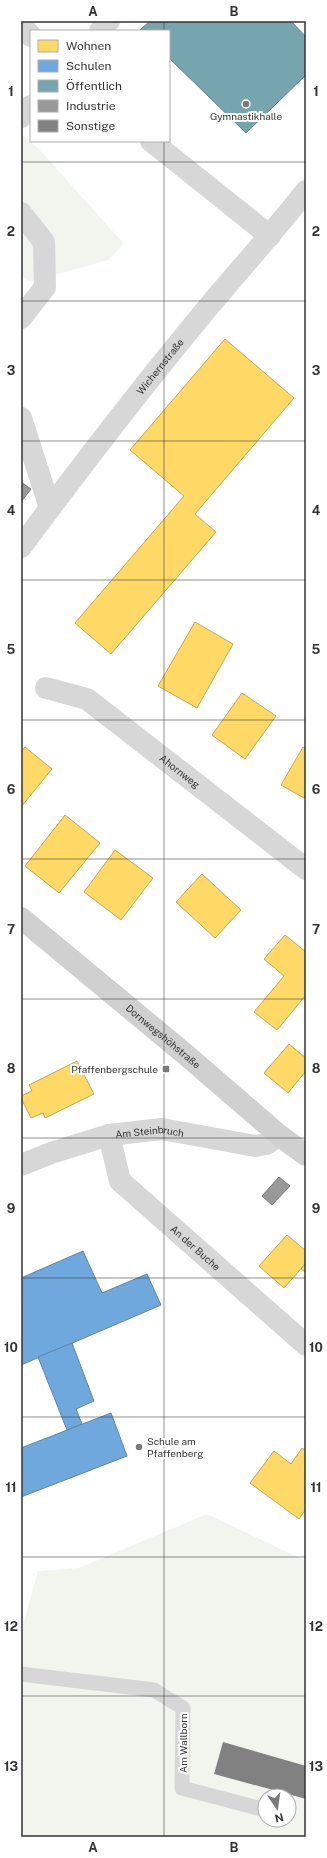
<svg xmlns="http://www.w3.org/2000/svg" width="327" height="1858" font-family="'Public Sans',sans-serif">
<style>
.green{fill:#f1f5ed;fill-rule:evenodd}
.homes{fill:#ffd966;stroke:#c2a757}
.schools{fill:#6fa8dc;stroke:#5d85a9}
.public{fill:#76a5af;stroke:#62838a}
.industry{fill:#999;stroke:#7a7a7a}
.building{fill:#818181}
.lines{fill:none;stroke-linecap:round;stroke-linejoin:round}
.lane{stroke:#d7d7d7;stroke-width:15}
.street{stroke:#d7d7d7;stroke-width:22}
.secondary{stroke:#d0d0d0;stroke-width:22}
.grid{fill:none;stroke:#333;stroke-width:1;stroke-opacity:0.55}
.poi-dot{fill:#7a7a7a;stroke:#fff;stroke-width:1.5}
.labels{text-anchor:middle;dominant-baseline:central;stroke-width:4;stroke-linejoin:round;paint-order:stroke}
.poi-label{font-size:10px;fill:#333;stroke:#fff}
.street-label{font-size:10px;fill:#333;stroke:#fff}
.neatline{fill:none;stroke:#333;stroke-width:1.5}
.grid-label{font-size:13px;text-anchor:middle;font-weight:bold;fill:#333}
</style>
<rect width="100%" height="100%" fill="#fff"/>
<g class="green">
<polygon points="21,134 38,148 124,244 108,260 30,282 21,275"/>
<path d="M207,1514l99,47v276h-285v-205l17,-61 41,-3zM265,1796h24v24h-24z"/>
</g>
<g class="homes">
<polygon points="225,339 294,398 195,514 216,532 111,654 75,623 184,496 130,450"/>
<polygon points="195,622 233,644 197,708 158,686"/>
<polygon points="242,693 276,716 245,759 212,735"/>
<polygon points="25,747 52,769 21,807 21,752"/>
<polygon points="303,747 306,749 306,795 304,798 281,785"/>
<polygon points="65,815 100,843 59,893 25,866"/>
<polygon points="115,850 153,878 121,920 84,892"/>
<polygon points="202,874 241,910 215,938 176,902"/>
<polygon points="285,935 306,952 306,995 277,1030 254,1012 284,976 264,959"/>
<polygon points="289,1044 306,1058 306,1071 288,1093 264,1073"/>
<polygon points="77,1061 94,1094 45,1118 43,1113 31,1118 21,1098 21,1096 32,1091 29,1085"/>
<polygon points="287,1235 306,1251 306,1263 284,1288 259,1266"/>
<polygon points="306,1263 306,1273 301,1269"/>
<polygon points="302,1448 306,1451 306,1509 299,1519 250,1483 274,1451 291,1464"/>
</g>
<g class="schools">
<polygon points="83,1251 102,1293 147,1274 161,1305 21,1365 21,1278"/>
<polygon points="72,1343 94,1401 76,1409 82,1424 67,1430 38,1357"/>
<polygon points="111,1413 127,1456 21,1497 21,1448"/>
</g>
<polygon class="public" points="150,21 291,21 306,37 306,75 246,133 169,58 169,31 140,30"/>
<g class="industry">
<polygon points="21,482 31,489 21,502"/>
<polygon points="279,1177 290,1186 272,1205 262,1196"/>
</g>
<polygon class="building" points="223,1742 306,1766 306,1799 214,1774"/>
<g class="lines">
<polyline class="lane" points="21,1674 154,1690 183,1708 182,1788 265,1810"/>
<g class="street">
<polyline points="21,25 31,36"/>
<polyline points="100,31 109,21"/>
<polyline points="21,117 31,106"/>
<polyline points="151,141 270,236"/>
<polyline points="21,213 44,242 45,287 21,318"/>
<polyline points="21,418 50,508"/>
<path id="s1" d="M21,547c61,-82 123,-163 189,-242 32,-38 65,-75 96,-114"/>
<path id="s2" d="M46,688l41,11 219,170"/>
<path id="s3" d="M109,1135l11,46 186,164"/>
<path id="s4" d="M21,1165l30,-12 58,-18 53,-6 93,17 11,-2 14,-8"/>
</g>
<path class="secondary" id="s5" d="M21,918l164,136 95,82 26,19"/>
</g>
<path class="grid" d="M164,21v10M164,141v1696M21,162h285M21,301h285M21,441h285M21,580h285M21,720h285M21,859h285M21,999h285M21,1138h285M21,1278h285M21,1417h285M21,1557h285M21,1696h285"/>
<g class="poi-dot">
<circle cx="246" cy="104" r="4"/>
<rect x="162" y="1065" width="8" height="8" rx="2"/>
<circle cx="139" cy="1447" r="4"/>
</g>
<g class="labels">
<g class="poi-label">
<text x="246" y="116">Gymnastikhalle</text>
<text x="158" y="1069" text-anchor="end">Pfaffenbergschule</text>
<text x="147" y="1441" text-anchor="start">Schule am<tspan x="147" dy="12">Pfaffenberg</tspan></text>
</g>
<g class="street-label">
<text stroke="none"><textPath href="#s1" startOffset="228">Wichernstraße</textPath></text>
<text stroke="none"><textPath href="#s2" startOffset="160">Ahornweg</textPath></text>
<text stroke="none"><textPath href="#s5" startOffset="185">Dornwegshöhstraße</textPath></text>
<text stroke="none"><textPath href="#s4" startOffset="134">Am Steinbruch</textPath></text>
<text stroke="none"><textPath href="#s3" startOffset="148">An der Buche</textPath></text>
<text transform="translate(183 1743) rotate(-90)">Am Wallborn</text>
</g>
</g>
<rect width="327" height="1858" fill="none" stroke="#ffffff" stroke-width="44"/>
<rect x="30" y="30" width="140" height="112" fill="#ffffff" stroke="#adadad"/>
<rect x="38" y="40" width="20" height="12" fill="#ffd966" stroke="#adadad"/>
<text x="66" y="50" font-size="12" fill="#333333">Wohnen</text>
<rect x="38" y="60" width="20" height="12" fill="#6fa8dc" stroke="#adadad"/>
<text x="66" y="70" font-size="12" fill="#333333">Schulen</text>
<rect x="38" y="80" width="20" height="12" fill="#76a5af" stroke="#adadad"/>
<text x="66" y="90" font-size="12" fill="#333333">Öffentlich</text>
<rect x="38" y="100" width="20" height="12" fill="#999999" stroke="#adadad"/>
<text x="66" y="110" font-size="12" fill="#333333">Industrie</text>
<rect x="38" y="120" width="20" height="12" fill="#818181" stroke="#adadad"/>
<text x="66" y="130" font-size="12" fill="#333333">Sonstige</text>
<g transform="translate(277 1808) rotate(167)"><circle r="19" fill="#ffffff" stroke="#adadad"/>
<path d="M0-3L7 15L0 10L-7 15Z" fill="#7a7a7a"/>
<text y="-6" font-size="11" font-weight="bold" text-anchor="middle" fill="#333333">N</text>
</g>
<rect x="22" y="22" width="283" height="1814" class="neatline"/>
<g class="grid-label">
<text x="93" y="16">A</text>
<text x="234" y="16">B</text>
<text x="11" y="96">1</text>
<text x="316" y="96">1</text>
<text x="11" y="236">2</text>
<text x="316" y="236">2</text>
<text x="11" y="375">3</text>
<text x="316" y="375">3</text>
<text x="11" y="515">4</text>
<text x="316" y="515">4</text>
<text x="11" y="654">5</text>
<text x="316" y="654">5</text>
<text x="11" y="794">6</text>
<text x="316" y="794">6</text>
<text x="11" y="934">7</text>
<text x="316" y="934">7</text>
<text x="11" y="1073">8</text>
<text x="316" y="1073">8</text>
<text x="11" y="1213">9</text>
<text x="316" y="1213">9</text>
<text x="11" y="1352">10</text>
<text x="316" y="1352">10</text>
<text x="11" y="1492">11</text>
<text x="316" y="1492">11</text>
<text x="11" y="1631">12</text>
<text x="316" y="1631">12</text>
<text x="11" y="1771">13</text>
<text x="316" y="1771">13</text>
<text x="93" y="1852">A</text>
<text x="234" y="1852">B</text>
</g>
</svg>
